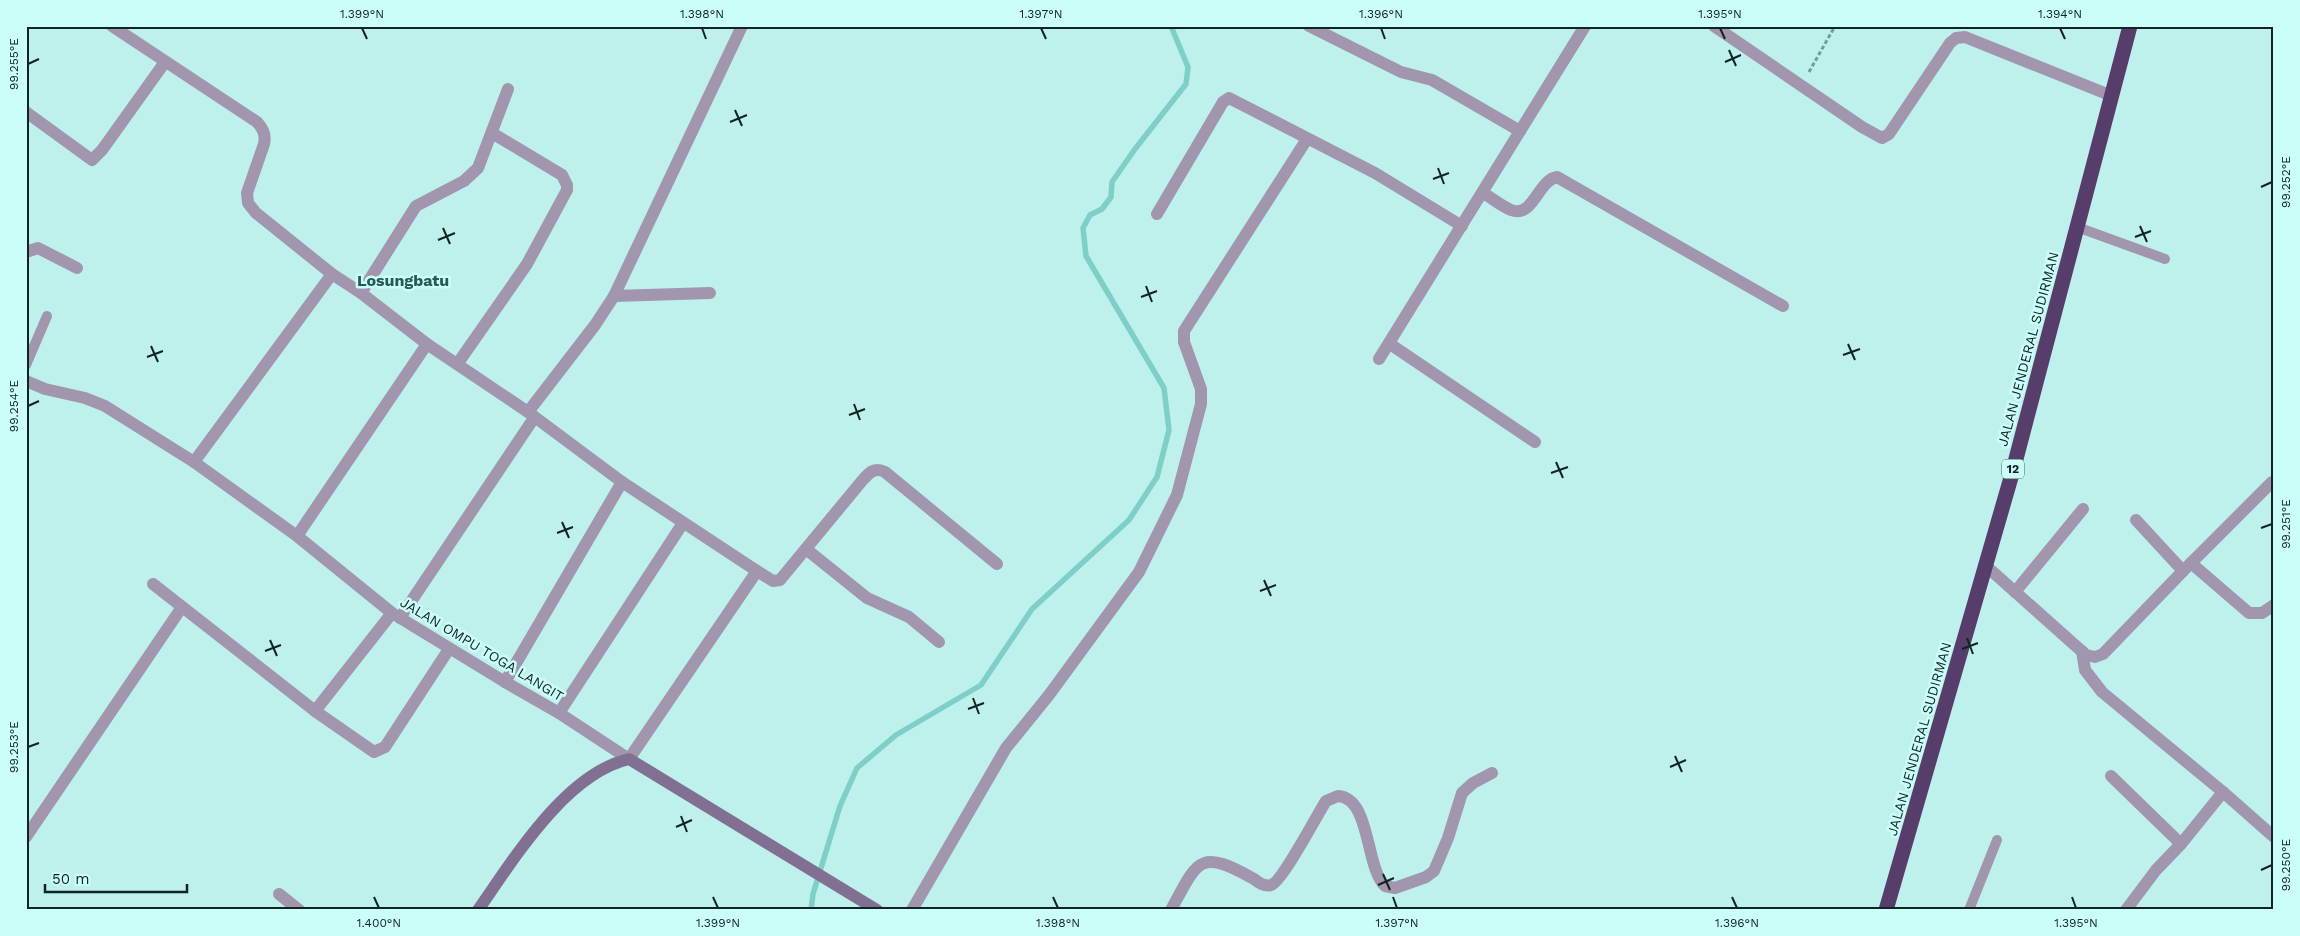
<svg xmlns="http://www.w3.org/2000/svg" width="2300" height="936" font-family="'Work Sans',sans-serif">
<style>
.lines{fill:none;stroke-linecap:round;stroke-linejoin:round}
.stream{stroke:#7dcfc7;stroke-width:5.5}
.path{stroke:#769c98;stroke-width:3;stroke-dasharray:4 2.5;stroke-linecap:butt}
.lane{stroke:#a296ae;stroke-width:10}
.street{stroke:#a296ae;stroke-width:12}
.secondary{stroke:#827092;stroke-width:12}
.highway{stroke:#573d6c;stroke-width:15}
.ticks{fill:none;stroke:#102423;stroke-width:2}
.labels{text-anchor:middle;dominant-baseline:central;stroke-width:5;stroke-linejoin:round;paint-order:stroke}
.shield{fill:#cbfef9;stroke:#486563;stroke-width:1}
.shield-label{font-size:12px;font-weight:bold;fill:#102423}
.street-label{font-size:14px;fill:#102423;stroke:#cbfef9}
.quarter-label{font-size:16px;font-weight:bold;fill:#295955;stroke:#cbfef9}
.neatline{fill:none;stroke:#102423;stroke-width:2}
.ticks-label{font-size:12px;text-anchor:middle;fill:#102423}
</style>
<rect width="100%" height="100%" fill="#bef1eb"/>
<g class="lines">
<polyline class="stream" points="811,910 813,894 840,806 857,768 896,735 981,685 1032,609 1129,520 1157,477 1169,430 1164,388 1086,256 1083,228 1090,215 1102,209 1111,197 1112,182 1135,149 1186,84 1188,67 1171,26"/>
<polyline class="path" points="1809,72 1835,26"/>
<g class="lane">
<polyline points="2077,227 2165,259"/>
<polyline points="26,365 47,316"/>
<polyline points="1969,910 1997,840"/>
</g>
<g class="street">
<polyline points="1309,26 1401,72 1432,80 1520,131"/>
<polyline points="1714,26 1862,127 1882,138 1889,134 1950,43 1956,38 1965,37 2112,96"/>
<polyline points="26,112 92,160 102,150 165,62"/>
<path d="M1483,193c9,5 18,13 28,17 22,9 27,-30 46,-33l226,129"/>
<polyline points="1157,214 1223,102 1229,98 1375,173 1462,226"/>
<polyline points="26,252 38,248 77,268"/>
<polyline points="361,293 416,206 464,181 478,168 508,89"/>
<polyline points="614,296 710,293"/>
<polyline points="1390,344 1535,442"/>
<polyline points="1379,359 1585,26"/>
<polyline points="458,363 527,264 567,190 567,185 562,175 492,133"/>
<path d="M26,381l19,8 40,9 20,8 89,56 103,74 95,77 113,69 54,31 70,46 128,-188 -135,-89 -94,-70 -101,-68 -66,-51 -29,-19 -76,-61 -8,-10 -1,-10 17,-49c2,-10 -1,-15 -7,-22l-145,-96"/>
<polyline points="528,412 595,325 614,296 742,26"/>
<polyline points="194,462 332,274"/>
<polyline points="2136,520 2183,571 2272,482"/>
<polyline points="297,536 427,344"/>
<polyline points="806,549 867,598 909,617 939,642"/>
<polyline points="2191,563 2249,613 2262,613 2274,605"/>
<polyline points="1985,565 2086,655 2095,657 2103,654 2183,571"/>
<path d="M757,571l16,10 7,-1 81,-98c7,-8 13,-16 24,-10l112,92"/>
<polyline points="153,584 315,711 374,752 385,747 449,649"/>
<polyline points="2015,592 2083,509"/>
<polyline points="400,618 534,418"/>
<polyline points="2082,651 2085,670 2102,692 2223,792 2274,837"/>
<polyline points="505,682 622,482"/>
<polyline points="315,711 392,613"/>
<polyline points="559,713 683,523"/>
<polyline points="2111,776 2181,844"/>
<polyline points="26,837 182,607"/>
<polyline points="279,894 299,910"/>
<polyline points="912,910 1006,748 1049,695 1139,572 1177,495 1201,404 1201,389 1184,342 1184,331 1307,139"/>
<path d="M1171,910c27,-50 28,-62 83,-31 5,4 11,8 17,6 11,-3 46,-70 55,-84l12,-5c33,2 27,71 47,90l10,2 31,-11 8,-6 14,-33 14,-45 11,-10 19,-10"/>
<polyline points="2126,910 2156,870 2181,844 2223,792"/>
</g>
<path class="secondary" d="M478,910c36,-51 87,-136 151,-151l248,151"/>
<polyline class="highway" points="1886,910 2012,474 2130,26"/>
</g>
<path class="ticks" d="M362,28l5,11M702,28l4,11M1041,28l5,11M1381,28l4,11M1720,28l5,11M2060,28l5,11M1729,50l7,16M1725,62l16,-7M28,64l11,-5M735,110l7,16M730,122l17,-7M1438,168l6,16M1433,179l16,-6M2261,187l11,-5M2140,226l7,16M443,228l7,16M2135,237l16,-6M438,240l17,-7M1146,286l6,16M1141,297l16,-6M1848,344l7,16M151,346l7,16M1843,355l17,-6M147,357l16,-6M854,404l6,16M28,406l11,-5M849,415l16,-6M1556,462l7,16M1551,473l17,-6M562,522l7,16M2261,528l11,-4M557,533l16,-6M1264,580l7,16M1260,591l16,-6M1967,638l6,16M270,640l7,16M1962,649l16,-6M265,651l16,-6M973,698l6,16M968,709l16,-6M28,747l11,-4M1675,756l7,16M1670,767l16,-7M681,816l6,16M676,827l16,-7M2261,870l11,-5M1383,874l7,16M1378,885l16,-7M374,897l5,11M713,897l5,11M1053,897l5,11M1393,897l4,11M1732,897l5,11M2072,897l4,11"/>
<g class="labels">
<rect class="shield" x="2002" y="459.5" width="22" height="19" rx="4"/>
<g class="shield-label">
<text x="2013" y="469">12</text>
</g>
<g class="street-label">
<text transform="translate(2028 349) rotate(-75)">JALAN JENDERAL SUDIRMAN</text>
<text transform="translate(482 649) rotate(31)">JALAN OMPU TOGA LANGIT</text>
<text transform="translate(1919 739) rotate(-74)">JALAN JENDERAL SUDIRMAN</text>
</g>
<g class="quarter-label">
<text x="403" y="280">Losungbatu</text>
</g>
</g>
<rect width="2300" height="936" fill="none" stroke="#cbfef9" stroke-width="55"/>
<path d="M45 884v8h142v-8" fill="none" stroke="#102423" stroke-width="2.5"/>
<text x="52" y="884" font-size="15" fill="#102423" stroke="#cbfef9" stroke-width="4" paint-order="stroke">50 m</text>
<rect x="28" y="28" width="2244" height="880" class="neatline"/>
<g class="ticks-label">
<text x="362" y="18">1.399°N</text>
<text x="702" y="18">1.398°N</text>
<text x="1041" y="18">1.397°N</text>
<text x="1381" y="18">1.396°N</text>
<text x="1720" y="18">1.395°N</text>
<text x="2060" y="18">1.394°N</text>
<text transform="translate(14 64) rotate(-90)" y="4">99.255°E</text>
<text transform="translate(2286 182) rotate(-90)" y="4">99.252°E</text>
<text transform="translate(14 406) rotate(-90)" y="4">99.254°E</text>
<text transform="translate(2286 524) rotate(-90)" y="4">99.251°E</text>
<text transform="translate(14 747) rotate(-90)" y="4">99.253°E</text>
<text transform="translate(2286 865) rotate(-90)" y="4">99.250°E</text>
<text x="379" y="927">1.400°N</text>
<text x="718" y="927">1.399°N</text>
<text x="1058" y="927">1.398°N</text>
<text x="1397" y="927">1.397°N</text>
<text x="1737" y="927">1.396°N</text>
<text x="2076" y="927">1.395°N</text>
</g>
</svg>
